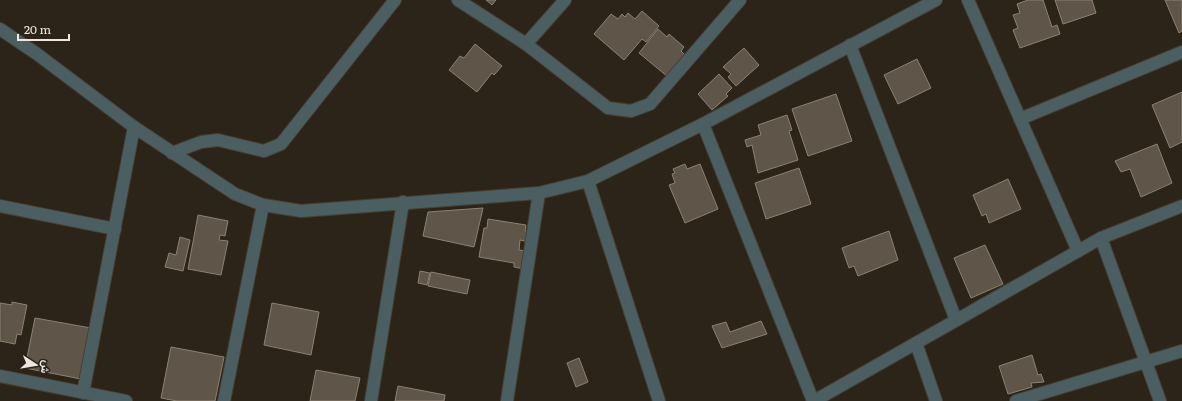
<svg xmlns="http://www.w3.org/2000/svg" width="1182" height="401" font-family="Literata,Vazirmatn,serif">
<style>
.building{fill:#605549;stroke:#8c8173}
.lines{fill:none;stroke-linecap:round;stroke-linejoin:round}
.minor-casing{stroke:#483f35;stroke-width:14}
.minor{stroke:#4b5f63;stroke-width:12}
</style>
<rect width="100%" height="100%" fill="#2d2419"/>
<g class="building">
<polygon points="486,0 496,0 492,5"/>
<polygon points="1028,0 1043,0 1052,27 1057,25 1060,34 1020,48 1013,30 1018,28 1013,15 1020,13 1017,4"/>
<polygon points="1055,0 1092,0 1096,13 1063,24"/>
<polygon points="1165,0 1182,0 1182,31 1179,33"/>
<polygon points="642,11 659,26 646,42 642,39 624,60 594,34 611,14 618,19 622,14 625,17 628,13 635,19"/>
<polygon points="658,29 667,37 669,34 684,47 681,51 685,55 668,77 639,53"/>
<polygon points="475,44 502,66 494,75 492,73 477,92 449,70 460,56 464,58"/>
<polygon points="744,48 759,65 736,86 728,77 731,74 723,67"/>
<polygon points="917,59 931,88 898,104 884,75"/>
<polygon points="719,74 732,88 726,94 728,96 712,110 698,94"/>
<polygon points="1182,92 1182,142 1170,148 1152,105"/>
<polygon points="836,94 852,141 808,156 792,109"/>
<polygon points="787,115 792,130 789,131 798,160 758,173 752,145 747,147 745,140 761,135 758,125"/>
<polygon points="1157,144 1172,183 1141,197 1130,169 1121,172 1115,161"/>
<polygon points="685,164 687,169 700,164 718,209 685,223 669,185 675,183 672,174 675,173 673,169"/>
<polygon points="799,168 811,204 766,219 755,183"/>
<polygon points="1008,179 1021,209 989,223 986,214 982,216 973,195"/>
<polygon points="483,208 474,247 423,236 428,212"/>
<polygon points="198,215 228,221 225,236 220,235 219,240 228,241 221,275 188,269"/>
<polygon points="488,219 526,225 525,231 531,232 529,242 520,240 519,250 527,251 524,269 514,267 514,263 479,257 484,228 487,228"/>
<polygon points="889,231 898,260 858,276 854,266 849,268 842,248"/>
<polygon points="180,237 190,240 183,271 165,267 169,253 176,255"/>
<polygon points="985,245 1003,284 971,298 954,258"/>
<polygon points="420,271 430,273 427,285 418,283"/>
<polygon points="431,272 470,280 467,294 428,286"/>
<polygon points="12,302 27,305 21,335 17,334 15,344 0,341 0,303 12,305"/>
<polygon points="272,303 319,312 311,355 264,345"/>
<polygon points="35,318 91,328 81,379 25,368"/>
<polygon points="761,321 767,334 722,348 712,326 726,322 730,332"/>
<polygon points="171,347 224,357 215,401 177,401 161,398"/>
<polygon points="1032,355 1038,375 1041,374 1044,382 1031,383 1032,387 1008,394 999,366"/>
<polygon points="579,358 588,382 576,387 567,363"/>
<polygon points="316,370 360,378 355,401 310,401"/>
<polygon points="398,386 445,395 444,401 395,401"/>
</g>
<g class="lines">
<defs>
<g id="minor">
<polyline points="458,0 526,44 608,108 631,111 650,104 740,0"/>
<polyline points="968,0 1078,251"/>
<polyline points="0,29 37,54 134,127 235,194 263,205 301,211 539,193 588,181 703,124 936,0"/>
<polyline points="526,44 565,0"/>
<polyline points="850,45 956,320"/>
<polyline points="1020,119 1182,52"/>
<polyline points="703,124 813,401"/>
<polyline points="172,153 201,142 218,140 264,151 281,144 395,0"/>
<polyline points="588,181 659,401"/>
<polyline points="0,206 115,229"/>
<polyline points="1101,238 1160,401"/>
<polyline points="916,343 936,401"/>
<polyline points="0,376 126,401"/>
<polyline points="83,393 134,127"/>
<polyline points="224,401 263,205"/>
<polyline points="371,401 403,202"/>
<polyline points="507,401 539,193"/>
<polyline points="814,401 1101,238 1182,206"/>
<polyline points="1016,401 1182,351"/>
</g>
</defs>
<use href="#minor" class="minor-casing"/>
<use href="#minor" class="minor"/>
</g>
<g transform="translate(36 365) rotate(102)" stroke="#2d2419" stroke-width="3" paint-order="stroke">
<path d="M0-3L7 15L0 10L-7 15Z" fill="#efe8e1"/>
<text y="-6" font-size="11" font-weight="bold" text-anchor="middle" fill="#efe8e1">ش</text>
</g>
<path d="M18 34v6h51v-6" fill="none" stroke="#efe8e1" stroke-width="2"/>
<text x="24" y="34" font-size="12" fill="#efe8e1" stroke="#2d2419" stroke-width="3" paint-order="stroke">20 m</text>
</svg>
